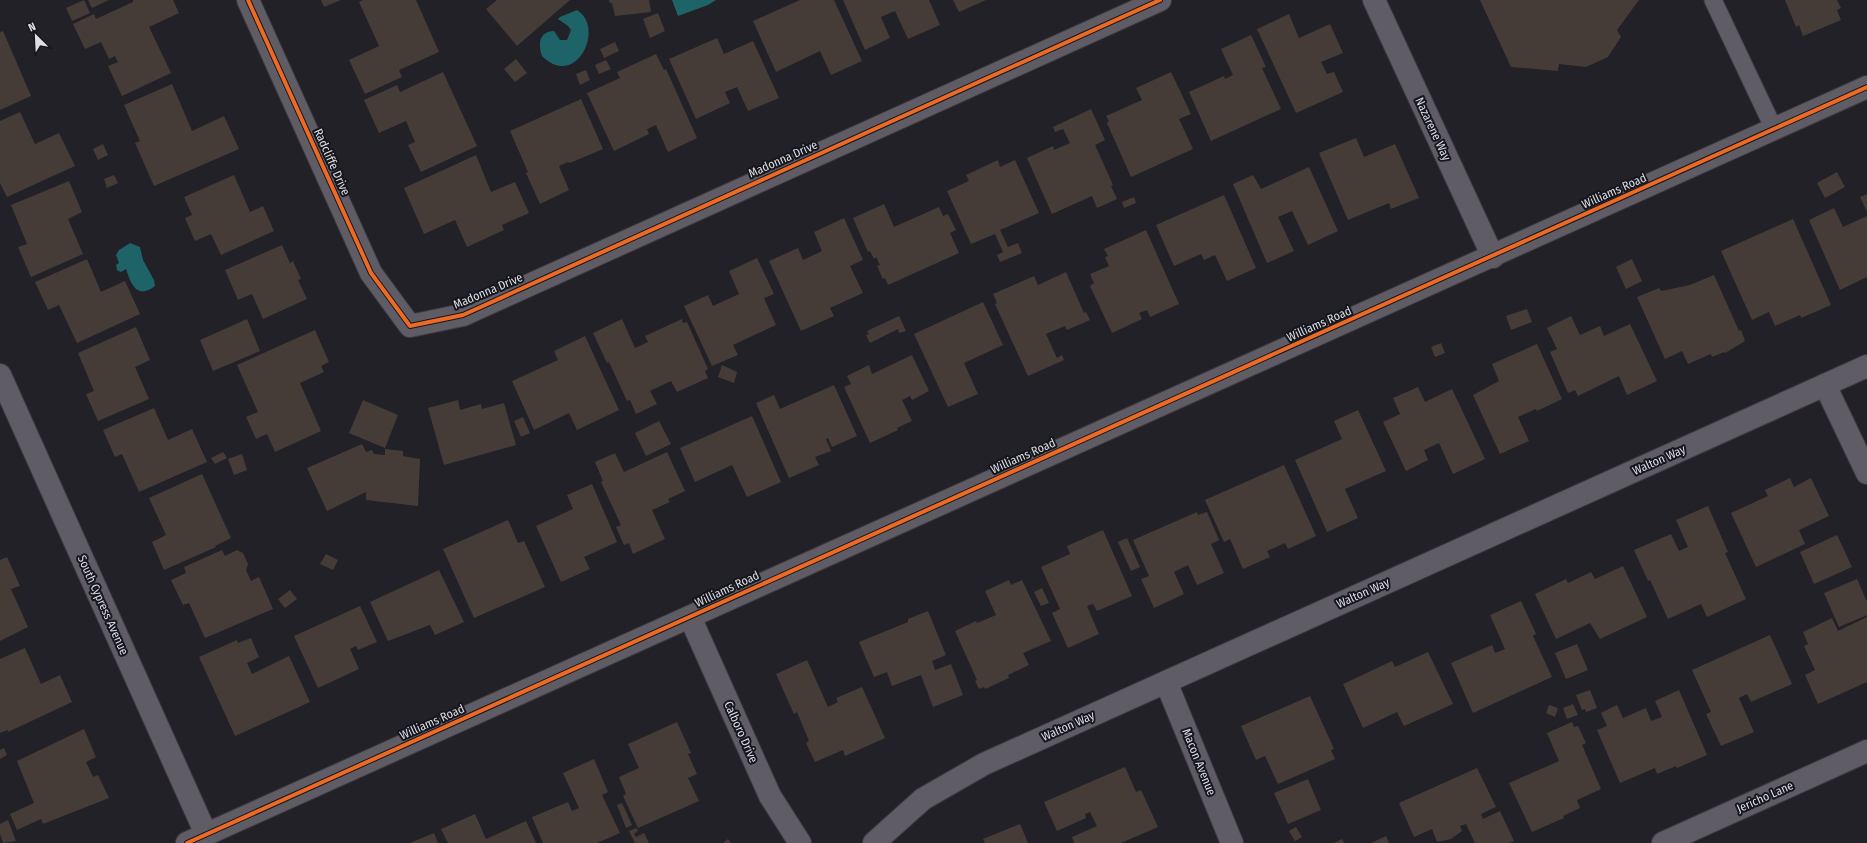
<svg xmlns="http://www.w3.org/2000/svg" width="1867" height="843" font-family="'Fira Sans Condensed',sans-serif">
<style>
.water{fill:#1e6367}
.building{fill:#463c37}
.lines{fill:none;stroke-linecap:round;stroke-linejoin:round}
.service-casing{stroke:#3c3c41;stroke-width:19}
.minor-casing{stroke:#3c3c41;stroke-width:24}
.tertiary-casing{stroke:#3c3c41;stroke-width:24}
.service{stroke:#605c66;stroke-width:17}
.minor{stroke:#605c66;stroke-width:22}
.tertiary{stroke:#605c66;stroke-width:22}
.cycleway-casing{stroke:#16161f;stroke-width:6}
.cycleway{stroke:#ed6a23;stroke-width:4}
.labels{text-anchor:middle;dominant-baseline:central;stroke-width:4;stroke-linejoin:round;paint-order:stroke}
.street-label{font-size:12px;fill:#dedee4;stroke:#16161f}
</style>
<rect width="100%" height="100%" fill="#212127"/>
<g class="water">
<polygon points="672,0 716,0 708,5 678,16"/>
<path d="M577,10c29,18 -1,80 -35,46 -4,-13 -3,-24 12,-25l6,9h7l4,-10 -3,-4 -10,-7 2,-2z"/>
<path d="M130,243l10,4 3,13 11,20 1,6c-18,14 -24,-2 -29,-17l-5,3 -4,-2 -1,-5 3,-2 -3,-8 3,-5z"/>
</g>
<g class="building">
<polygon points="84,0 90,13 72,21 66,8"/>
<polygon points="88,0 109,0 92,8"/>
<polygon points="133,0 173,0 179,13 149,27 171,73 122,96 108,66 118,62 115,56 109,59 101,42 85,49 73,24 94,14 96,19 133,2"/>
<polygon points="321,0 341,0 324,7"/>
<polygon points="363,0 416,0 439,52 399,70 402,77 365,94 349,60 379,46 359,2"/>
<polygon points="497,0 570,0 517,46 486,9"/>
<polygon points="609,0 649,0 651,12 615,16 612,3 610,3"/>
<polygon points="800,0 834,0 862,61 831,75 820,51 776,72 753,21"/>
<polygon points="843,0 929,0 940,25 908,39 895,11 881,17 890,38 865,50"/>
<polygon points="953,0 986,0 959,12"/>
<polygon points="1480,0 1639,0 1617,30 1621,37 1608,57 1586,67 1559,64 1558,71 1511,67"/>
<polygon points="1785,0 1837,0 1841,8 1837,10 1841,20 1803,36 1799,25 1796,27"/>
<polygon points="658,13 665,31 650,38 643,19"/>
<polygon points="1289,14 1299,38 1330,24 1343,53 1321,62 1327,74 1334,72 1343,92 1296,113 1257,29"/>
<polygon points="3,31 31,96 0,110 0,32"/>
<polygon points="1251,35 1266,67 1262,68 1281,109 1211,141 1189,92 1224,76 1225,79 1233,75 1221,49"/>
<polygon points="717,38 724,54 753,41 779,98 748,111 737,87 725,92 730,103 696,119 669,59"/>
<polygon points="615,42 619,51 604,58 600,49"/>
<polygon points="656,54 664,70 666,69 697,138 668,152 656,125 647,129 649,134 614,151 587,93 620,78 617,72"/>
<polygon points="516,59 527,73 515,82 504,69"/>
<polygon points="606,60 611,69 599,74 595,65"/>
<polygon points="586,70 590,80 580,85 576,74"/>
<polygon points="443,72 477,146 421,172 408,145 415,142 406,121 379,133 364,100 397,85 400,92"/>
<polygon points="1171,72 1191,114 1179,119 1193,149 1131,177 1107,123 1109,121 1106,116 1142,100 1136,88"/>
<polygon points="172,84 192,131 224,116 239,149 154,186 135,143 140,141 124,105"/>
<polygon points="581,99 603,149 570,163 568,162 559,166 569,190 540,204 526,173 528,172 510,131"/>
<polygon points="1091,109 1105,140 1095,145 1113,185 1111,186 1117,199 1097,208 1092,196 1052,214 1027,158 1053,146 1054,150 1070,143 1063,129 1055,132 1053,127"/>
<polygon points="20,112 35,144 59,133 75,166 7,197 0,183 0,121"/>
<polygon points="1356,138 1364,157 1395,144 1419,198 1391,209 1389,203 1348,220 1319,153"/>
<polygon points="103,144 108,155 98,160 93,149"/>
<polygon points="476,155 491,192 515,182 529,213 502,225 504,230 467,247 455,220 424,234 404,188"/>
<polygon points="998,160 1000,167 1015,160 1039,213 1000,230 1008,247 1018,243 1022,253 1000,262 997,255 1003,252 995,234 971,244 947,191 969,181 966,175"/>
<polygon points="1309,167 1338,231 1308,245 1292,211 1278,217 1294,251 1267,263 1233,184 1253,175 1261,189"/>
<polygon points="1837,172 1845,187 1825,198 1817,183"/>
<polygon points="114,175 118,183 107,188 104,179"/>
<polygon points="234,175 250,212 263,206 274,231 221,255 211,234 195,241 185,218 192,215 184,197"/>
<polygon points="69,181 82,212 68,219 83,254 31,277 18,247 27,244 11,205"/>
<polygon points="1867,194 1867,212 1860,197"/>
<polygon points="1224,195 1256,268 1227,281 1215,255 1204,260 1201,254 1174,266 1156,225"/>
<polygon points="1134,197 1136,203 1124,208 1122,202"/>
<polygon points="884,204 894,227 939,207 943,216 948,214 956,230 950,233 959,253 888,285 885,278 883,279 877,266 880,265 876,257 874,259 870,251 868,252 853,218"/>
<polygon points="1834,208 1843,227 1867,216 1867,277 1840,290 1809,220"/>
<polygon points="844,218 863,260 850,266 863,293 830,308 834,316 801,331 769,261 798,248 803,260 822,251 814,232"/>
<polygon points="1793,219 1831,305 1801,318 1800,315 1775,326 1769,312 1752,320 1721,251"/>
<polygon points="1146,230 1179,304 1150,317 1147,310 1139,313 1142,319 1112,333 1090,286 1094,283 1090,274 1109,266 1105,257 1108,256 1104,249"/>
<polygon points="282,245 290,263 293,261 301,279 298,280 307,299 263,319 252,294 238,300 225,270"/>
<polygon points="757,258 774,294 764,298 776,325 733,345 738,355 712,366 684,306 708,295 713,306 739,294 729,271"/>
<polygon points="87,259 101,292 125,281 140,314 77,343 59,305 48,310 35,282"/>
<polygon points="1632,259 1642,281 1626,289 1616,267"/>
<polygon points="1066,272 1084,313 1086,312 1090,320 1067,330 1065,326 1046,334 1057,358 1062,355 1064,360 1028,376 995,304 997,303 993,294 1034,276 1038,285"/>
<polygon points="1714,275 1739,331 1741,330 1745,341 1725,353 1724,352 1712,357 1711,354 1688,364 1682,351 1665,359 1637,297 1659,288 1661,291 1690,285"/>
<polygon points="983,302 1003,345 964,363 978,394 948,407 914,334"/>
<polygon points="1527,309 1532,322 1511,330 1506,316"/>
<polygon points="899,316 906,331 899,333 898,329 870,343 866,335 869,334 867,331"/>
<polygon points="1571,316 1580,335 1600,326 1604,336 1630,324 1657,381 1627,395 1619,376 1578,396 1575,390 1568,393 1550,352 1557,349 1547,328"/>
<polygon points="247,319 260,351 213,371 200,340"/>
<polygon points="622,319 635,348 648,342 645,336 682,319 683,323 687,322 708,369 705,371 708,378 677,392 671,381 650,391 657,404 636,414 630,400 627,401 609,362 607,363 593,333"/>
<polygon points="136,327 150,360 135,367 149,399 98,421 86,394 94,391 78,353"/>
<polygon points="315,330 329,362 321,366 324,372 300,383 321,431 275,452 267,434 256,439 246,417 258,412 237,365"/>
<polygon points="585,336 619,410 577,430 569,413 534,430 512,381 558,360 554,351"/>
<polygon points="1441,343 1445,353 1435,357 1431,347"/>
<polygon points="1537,344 1562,399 1537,411 1536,409 1518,417 1529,441 1500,454 1473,395 1499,381 1492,364"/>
<polygon points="912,355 929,391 912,400 910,396 902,400 912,421 897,428 898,430 870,443 844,387 851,384 847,376 869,365 872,374"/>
<polygon points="722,365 737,372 734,383 718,377"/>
<polygon points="834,385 857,436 832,447 828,438 826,439 831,451 815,457 819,465 789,478 756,403 774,395 780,409"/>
<polygon points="1418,387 1425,402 1452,389 1485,459 1453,474 1439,443 1424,450 1428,460 1406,471 1383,422 1400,414 1393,398"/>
<polygon points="363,400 398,415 385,448 349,433"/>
<polygon points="458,400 460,410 481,404 482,409 504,403 516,445 444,465 428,408"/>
<polygon points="154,408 168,440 192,429 207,462 139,492 122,454 115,457 103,430"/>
<polygon points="1358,410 1386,471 1345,489 1358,518 1327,532 1295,460 1342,439 1334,421"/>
<polygon points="752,416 781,482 747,497 732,465 695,482 680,448"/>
<polygon points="523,417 530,433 521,437 514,421"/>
<polygon points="659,421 671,444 646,456 635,433"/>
<polygon points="362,444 366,452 372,450 374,454 385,455 385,449 403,451 403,456 420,459 418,506 366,500 366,492 327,511 307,468"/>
<polygon points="223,452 227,458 215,464 211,458"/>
<polygon points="667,452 685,491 668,499 670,502 652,510 665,539 633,554 629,543 624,545 616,527 621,525 601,482 603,481 595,462 615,453 624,472"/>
<polygon points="242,454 247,470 234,475 228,459"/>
<polygon points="1284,465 1316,536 1288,549 1285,543 1267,551 1270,557 1243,569 1230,539 1224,542 1205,500"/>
<polygon points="202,474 231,538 215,546 216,547 164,570 152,542 166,535 149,498"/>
<polygon points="1790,478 1794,487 1811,478 1829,516 1799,530 1805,544 1756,567 1731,513 1768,496 1765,490"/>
<polygon points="592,484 617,542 584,557 590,569 561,582 536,526 573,509 567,495"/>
<polygon points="1708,506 1728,552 1725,553 1746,599 1707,617 1701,604 1668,619 1650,580 1648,581 1634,550 1671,534 1679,551 1688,547 1676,520"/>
<polygon points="1197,512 1198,515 1207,512 1219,540 1211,544 1224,573 1197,585 1188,565 1174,572 1184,594 1154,608 1141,579 1149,576 1133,540"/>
<polygon points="508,520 518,543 524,541 545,587 474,618 443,549"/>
<polygon points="1103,530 1132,596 1097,611 1093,604 1087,606 1099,634 1068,648 1052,613 1060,609 1041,567 1070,554 1067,546"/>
<polygon points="1837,535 1852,567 1814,584 1800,552"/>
<polygon points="1127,538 1140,567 1131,571 1118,542"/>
<polygon points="222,550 225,556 237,550 243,553 248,564 246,570 251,581 259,577 273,609 205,638 189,603 183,605 171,580 186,573 184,567"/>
<polygon points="326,554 338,560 333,570 320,564"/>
<polygon points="7,557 20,586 11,589 28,627 0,641 0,560"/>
<polygon points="1623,566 1647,617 1600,639 1590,623 1556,639 1535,594 1566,579 1568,583 1591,572 1595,579"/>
<polygon points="439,570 464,622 435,635 430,625 388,641 370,602"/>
<polygon points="1857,579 1867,602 1867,615 1839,627 1824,593"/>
<polygon points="1009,580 1011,585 1022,580 1051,641 1023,653 1029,665 1008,675 1009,678 985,689 984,687 979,689 975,681 977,680 955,631 976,621 977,623 996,615 985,591"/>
<polygon points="1042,588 1049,603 1041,606 1034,592"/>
<polygon points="290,590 297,599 285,608 278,599"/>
<polygon points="1521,601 1536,634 1533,636 1552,677 1473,713 1451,663 1492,645 1495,653 1505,649 1490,615"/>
<polygon points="360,606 377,642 358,650 356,646 350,649 359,669 318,688 294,636"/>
<polygon points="928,611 946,655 932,661 935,670 951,664 963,695 933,707 921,675 892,686 887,672 874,677 859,642 908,622 908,619"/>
<polygon points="1867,617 1867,682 1818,704 1805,675 1815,670 1804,646 1808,644 1803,632 1832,618 1838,631"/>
<polygon points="1770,635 1792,684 1751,702 1747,694 1739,698 1754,732 1721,746 1706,714 1711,712 1692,670"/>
<polygon points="251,638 259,657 247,663 252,674 289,656 310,702 235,736 199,657 237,640 238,643"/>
<polygon points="1577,644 1588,670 1566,679 1555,653"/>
<polygon points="25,648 41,684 60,675 72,702 8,732 8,730 0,733 0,659"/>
<polygon points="1428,652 1453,704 1404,726 1397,712 1363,728 1343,684 1392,661 1395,667"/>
<polygon points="807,660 828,707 838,702 836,698 862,687 885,738 845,756 843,750 815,762 806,743 809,741 797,712 794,714 776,674"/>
<polygon points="1590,690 1597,708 1586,712 1585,709 1582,710 1576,695"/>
<polygon points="1679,690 1707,755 1677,768 1676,766 1657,774 1655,768 1620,783 1597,730 1607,726 1601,713 1617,705 1623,718 1646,708 1651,721 1662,717 1655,701"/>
<polygon points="1310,696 1334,749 1331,750 1335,759 1278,784 1265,756 1256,760 1241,726"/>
<polygon points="1573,704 1578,715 1567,719 1563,708"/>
<polygon points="1549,705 1558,708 1555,717 1546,713"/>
<polygon points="677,722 691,753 688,754 697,774 688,778 699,801 638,828 623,796 626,794 619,777 639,768 628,744"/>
<polygon points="1572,722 1574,727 1578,726 1586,743 1582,745 1601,789 1577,800 1580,808 1563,816 1564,818 1532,832 1509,783 1559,761 1547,733"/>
<polygon points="84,729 96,757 86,762 93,777 98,775 109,798 43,824 41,819 17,830 10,814 34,803 17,761"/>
<polygon points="4,748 7,755 0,759 0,750"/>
<polygon points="594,759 608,792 602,795 620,833 597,843 543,843 532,817 568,802 572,811 579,808 563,773"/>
<polygon points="1125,767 1136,792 1141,790 1158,827 1121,843 1074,843 1072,837 1097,826 1090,812 1085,814 1086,818 1057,831 1044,802"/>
<polygon points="1477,768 1496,807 1481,814 1483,819 1500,811 1514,841 1509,843 1475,843 1466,824 1460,826 1462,831 1451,839 1437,842 1432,829 1414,837 1399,803"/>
<polygon points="1308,779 1321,810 1288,824 1274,793"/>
<polygon points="622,803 632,825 626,828 617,805"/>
<polygon points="475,814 486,839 526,821 536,843 448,843 441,829"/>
<polygon points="8,820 16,841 3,843 0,834 0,824"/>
<polygon points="1020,824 1028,843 985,843 983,839"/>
<polygon points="1296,827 1302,837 1295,841 1289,831"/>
<polygon points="636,828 638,831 634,834 636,837 644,833 649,843 635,843 629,831"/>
<polygon points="434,833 438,843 410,843"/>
<polygon points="1386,836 1389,843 1371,843"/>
<polygon points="728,839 731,843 724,843 724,842"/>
<polygon points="1342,839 1344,843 1334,843"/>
</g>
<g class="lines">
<defs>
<polyline id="service" points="1713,0 1774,129"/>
<g id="minor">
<polyline points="248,0 371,273 410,326 463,315 1160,0"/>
<polyline points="1374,0 1493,257"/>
<polyline points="0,375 206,834"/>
<polyline points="1825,385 1867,473"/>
<polyline points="690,617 770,796 800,843"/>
<polyline points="1166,682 1232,843"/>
<polyline points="874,843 923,799 984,764 1867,366"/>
<polyline points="1663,843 1867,751"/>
</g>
<polyline id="tertiary" points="187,843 1867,87"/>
</defs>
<use href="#service" class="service-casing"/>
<use href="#minor" class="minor-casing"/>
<use href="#tertiary" class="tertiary-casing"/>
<use href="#service" class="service"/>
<use href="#minor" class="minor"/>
<use href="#tertiary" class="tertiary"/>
<defs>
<g id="cycleway">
<polyline points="248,0 371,273 410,326 463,315 1160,0"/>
<polyline points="187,843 1867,87"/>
</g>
</defs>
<use href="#cycleway" class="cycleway-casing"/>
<use href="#cycleway" class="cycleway"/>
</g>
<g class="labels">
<g class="street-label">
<text transform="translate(1433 129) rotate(65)">Nazarene Way</text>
<text transform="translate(783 159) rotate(-24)">Madonna Drive</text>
<text transform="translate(332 162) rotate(66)">Radcliffe Drive</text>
<text transform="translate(1614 191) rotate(-24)">Williams Road</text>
<text transform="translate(488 291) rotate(-23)">Madonna Drive</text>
<text transform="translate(1319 324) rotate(-24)">Williams Road</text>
<text transform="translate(1023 456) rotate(-24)">Williams Road</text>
<text transform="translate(1659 460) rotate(-24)">Walton Way</text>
<text transform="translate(727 589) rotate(-25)">Williams Road</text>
<text transform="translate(1363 593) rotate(-24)">Walton Way</text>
<text transform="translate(103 605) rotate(66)">South Cypress Avenue</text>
<text transform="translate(432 722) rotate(-24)">Williams Road</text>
<text transform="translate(1068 726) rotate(-24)">Walton Way</text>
<text transform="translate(741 732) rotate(66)">Calboro Drive</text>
<text transform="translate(1199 762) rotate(68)">Macon Avenue</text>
<text transform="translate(1765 797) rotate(-24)">Jericho Lane</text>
</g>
</g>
<g transform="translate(36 36) rotate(336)" stroke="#16161f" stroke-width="3" paint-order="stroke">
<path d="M0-3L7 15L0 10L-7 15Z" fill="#dedee4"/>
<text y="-6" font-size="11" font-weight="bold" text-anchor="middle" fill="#dedee4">N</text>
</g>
</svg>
